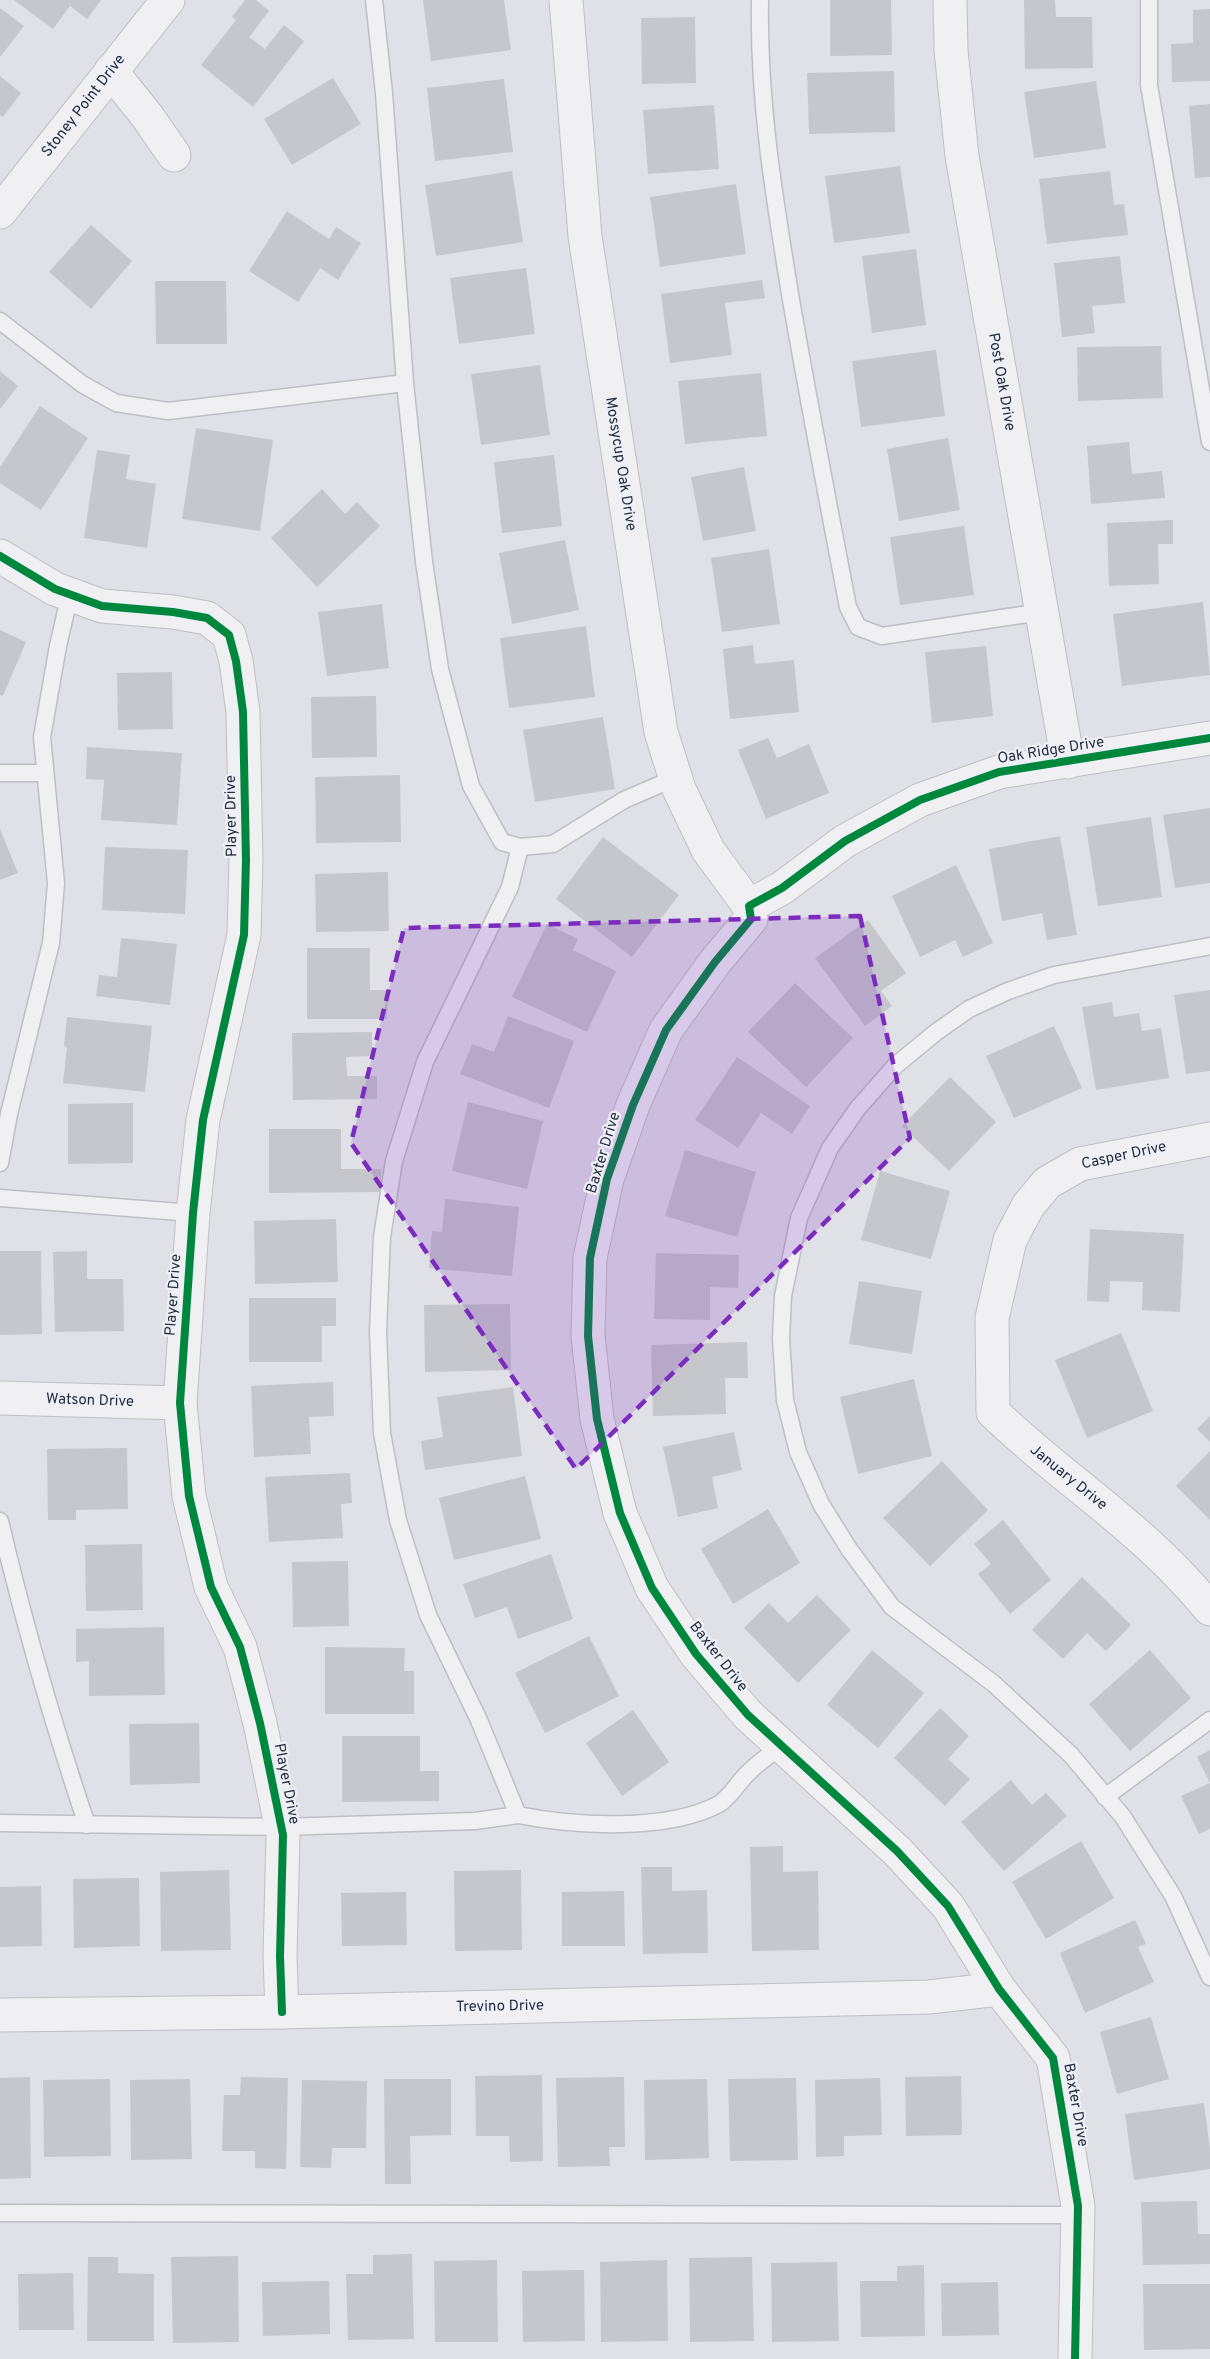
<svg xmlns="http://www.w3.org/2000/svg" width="1210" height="2359" font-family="Overpass,sans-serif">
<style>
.building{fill:#c6c7cd}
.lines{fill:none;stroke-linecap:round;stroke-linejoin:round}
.service-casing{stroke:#bebfc4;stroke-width:19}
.minor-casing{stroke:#bebfc4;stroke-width:35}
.tertiary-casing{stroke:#bebfc4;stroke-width:35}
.service{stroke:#f0f0f3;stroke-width:16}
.minor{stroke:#f0f0f3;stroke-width:33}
.tertiary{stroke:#f0f0f3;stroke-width:33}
.cycleway-casing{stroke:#edf0f6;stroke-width:11}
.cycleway{stroke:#00873e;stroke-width:8}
.marked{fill:#7b2cbf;fill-opacity:0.2;stroke:#7b2cbf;stroke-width:4.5;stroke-dasharray:12 8;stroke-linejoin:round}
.labels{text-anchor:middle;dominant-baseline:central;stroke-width:4.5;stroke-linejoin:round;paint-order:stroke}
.street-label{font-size:15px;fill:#262b40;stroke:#edf0f6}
</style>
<rect width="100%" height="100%" fill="#e0e1e6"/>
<g class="building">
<polygon points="14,0 101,0 87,19 70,6 53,29"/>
<polygon points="245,0 256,0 269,11 249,37 265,49 284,25 304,41 253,107 201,65 236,20 232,17"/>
<polygon points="423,0 504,0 511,50 431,61"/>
<polygon points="830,0 891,0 892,55 830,56"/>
<polygon points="1024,0 1055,0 1056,17 1092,17 1093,68 1025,69"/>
<polygon points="0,8 24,26 0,57"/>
<polygon points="1210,9 1210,81 1172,82 1171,44 1193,43 1193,10"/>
<polygon points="695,17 696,83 642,84 641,18"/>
<polygon points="894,71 895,132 809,134 807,73"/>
<polygon points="0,76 21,93 3,117 0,115"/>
<polygon points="333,78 361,124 292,165 264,119"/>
<polygon points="504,79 513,152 435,161 427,88"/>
<polygon points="1096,81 1106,148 1034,158 1024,92"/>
<polygon points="1210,104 1210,177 1195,178 1189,106"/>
<polygon points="714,105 719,169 648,174 643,110"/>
<polygon points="900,166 910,233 834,243 825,176"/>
<polygon points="512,171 523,242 436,256 425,185"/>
<polygon points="1110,171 1114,205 1124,204 1128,235 1047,244 1039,179"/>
<polygon points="736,184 746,254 660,267 650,197"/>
<polygon points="287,211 329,239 336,227 361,243 338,280 320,268 298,302 249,271"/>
<polygon points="91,225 132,261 91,309 49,272"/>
<polygon points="916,249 926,325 872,333 862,256"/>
<polygon points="1120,256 1125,303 1092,306 1095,333 1062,337 1054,263"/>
<polygon points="526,268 535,334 459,344 450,278"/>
<polygon points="762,280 765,298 725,303 732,355 670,363 661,294"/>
<polygon points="155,281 226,281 227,344 156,344"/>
<polygon points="1161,346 1163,398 1078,401 1077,347"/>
<polygon points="936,350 945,416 861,427 852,361"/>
<polygon points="540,365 550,435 481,445 471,374"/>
<polygon points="0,371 18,386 0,409"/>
<polygon points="761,373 767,436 685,444 678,381"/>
<polygon points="40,406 88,438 41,510 0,483 0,467"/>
<polygon points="196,428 273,440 260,531 182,519"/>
<polygon points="948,438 960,510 899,521 887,449"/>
<polygon points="1129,442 1132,474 1162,471 1165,498 1091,504 1087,446"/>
<polygon points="97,450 130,455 126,479 156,484 147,548 84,538"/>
<polygon points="554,455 562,526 502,533 494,462"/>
<polygon points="744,467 756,531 703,541 691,477"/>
<polygon points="322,489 345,514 357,502 380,526 317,587 271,538"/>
<polygon points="1173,520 1173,544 1158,544 1159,584 1109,586 1107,523"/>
<polygon points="964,526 974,595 900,605 890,537"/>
<polygon points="565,540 579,610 512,624 499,553"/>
<polygon points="769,549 780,624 722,632 711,558"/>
<polygon points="1203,602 1210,675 1122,686 1113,614"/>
<polygon points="382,604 389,668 327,676 318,612"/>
<polygon points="586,626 595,697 509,708 500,638"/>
<polygon points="0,630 26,642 3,696 0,695"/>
<polygon points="753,645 755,664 794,660 799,712 730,719 723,649"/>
<polygon points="986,646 993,716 932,723 925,652"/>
<polygon points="172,672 173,729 118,730 117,673"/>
<polygon points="376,696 377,757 312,758 311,697"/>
<polygon points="603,717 615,789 535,802 523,730"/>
<polygon points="768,738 777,758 809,744 829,793 766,819 738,750"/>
<polygon points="87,747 182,753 177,825 101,820 104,780 86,779"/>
<polygon points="400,775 401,842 316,843 315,777"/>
<polygon points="1210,808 1210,883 1175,888 1163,815"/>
<polygon points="1151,817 1162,897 1098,906 1086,827"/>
<polygon points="0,829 18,873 0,880"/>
<polygon points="1060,836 1077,935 1047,940 1042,913 1002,921 989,849"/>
<polygon points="603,837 679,895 632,957 556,899"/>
<polygon points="105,847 188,850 185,914 102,910"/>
<polygon points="956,865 993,943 963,957 955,940 920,957 892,896"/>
<polygon points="388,872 389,931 316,932 315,874"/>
<polygon points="868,920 906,973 881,991 892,1006 865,1026 815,958"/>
<polygon points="547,924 578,939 573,950 616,971 587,1032 512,997"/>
<polygon points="121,938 177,944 170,1005 96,996 99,975 117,977"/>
<polygon points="307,948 370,948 370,990 388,990 387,1019 307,1019"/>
<polygon points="795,983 853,1038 806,1087 748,1032"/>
<polygon points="1210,990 1210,1071 1186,1074 1174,995"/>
<polygon points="1112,1002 1114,1017 1139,1013 1142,1031 1161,1028 1169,1078 1096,1090 1082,1007"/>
<polygon points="508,1016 574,1041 549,1108 460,1074 472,1044 494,1052"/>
<polygon points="67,1017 152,1026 145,1092 63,1083 67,1047 64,1046"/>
<polygon points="1054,1026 1082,1088 1014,1118 986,1056"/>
<polygon points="372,1032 372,1056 346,1057 347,1076 377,1076 377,1099 293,1100 292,1033"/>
<polygon points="737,1057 810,1106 792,1134 761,1113 738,1148 695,1120"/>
<polygon points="950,1077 996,1122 949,1171 902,1126"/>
<polygon points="468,1102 543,1121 527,1189 452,1171"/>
<polygon points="133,1103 133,1163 68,1164 68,1104"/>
<polygon points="269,1129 341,1129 341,1169 381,1169 381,1192 269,1193"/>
<polygon points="685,1150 756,1172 737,1237 665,1216"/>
<polygon points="880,1171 950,1191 931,1259 861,1240"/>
<polygon points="445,1199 519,1207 512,1276 429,1268 432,1231 442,1232"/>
<polygon points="336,1219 338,1282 255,1284 254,1221"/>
<polygon points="1090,1229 1184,1234 1180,1312 1142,1310 1143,1282 1110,1281 1109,1302 1087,1301"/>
<polygon points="0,1251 41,1251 42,1334 0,1335"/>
<polygon points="87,1251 87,1279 123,1279 124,1331 55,1332 53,1252"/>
<polygon points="656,1253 739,1255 738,1288 710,1287 710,1320 654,1319"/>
<polygon points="859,1281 922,1291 912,1354 849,1344"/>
<polygon points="249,1298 336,1298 336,1326 322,1326 322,1362 249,1362"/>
<polygon points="510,1304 511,1370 425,1372 424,1305"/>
<polygon points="1121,1333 1153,1411 1087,1438 1055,1360"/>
<polygon points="747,1342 748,1378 725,1378 726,1414 653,1416 651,1345"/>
<polygon points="914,1379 932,1456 858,1474 840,1397"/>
<polygon points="333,1382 334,1416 309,1417 311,1454 254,1457 251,1386"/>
<polygon points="513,1387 522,1456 425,1470 421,1441 443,1437 437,1397"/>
<polygon points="1210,1416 1210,1442 1197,1429"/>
<polygon points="734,1432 742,1470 712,1477 718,1508 678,1517 663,1447"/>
<polygon points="127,1448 128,1509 76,1510 76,1520 48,1520 47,1449"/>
<polygon points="1210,1451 1210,1520 1176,1486"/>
<polygon points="942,1461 988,1510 930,1566 883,1518"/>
<polygon points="350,1473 352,1503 341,1504 343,1538 269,1542 265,1477"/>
<polygon points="525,1476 541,1539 454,1560 439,1498"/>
<polygon points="768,1509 800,1563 733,1604 701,1549"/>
<polygon points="1003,1520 1051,1580 1010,1614 978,1574 991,1564 974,1544"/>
<polygon points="142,1544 143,1610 86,1611 85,1545"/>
<polygon points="551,1554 573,1619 518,1639 507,1607 475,1618 463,1584"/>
<polygon points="348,1561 349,1626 293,1627 292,1562"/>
<polygon points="1082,1577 1131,1625 1106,1651 1087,1633 1063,1659 1032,1630"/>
<polygon points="817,1595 851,1630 798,1683 744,1628 769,1603 788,1623"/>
<polygon points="164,1627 165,1695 89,1696 89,1661 76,1662 76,1629"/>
<polygon points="589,1636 619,1696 545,1733 515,1673"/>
<polygon points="325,1647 405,1648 404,1671 414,1671 414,1714 325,1714"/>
<polygon points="872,1650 924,1693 878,1748 827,1705"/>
<polygon points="1150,1650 1191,1698 1130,1751 1089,1704"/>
<polygon points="940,1708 969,1736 948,1759 970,1779 945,1806 894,1758"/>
<polygon points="633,1710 669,1762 622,1796 586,1743"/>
<polygon points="199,1723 200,1783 130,1785 129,1724"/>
<polygon points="342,1736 420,1736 420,1771 439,1771 439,1801 342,1802"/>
<polygon points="1210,1750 1210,1829 1199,1834 1181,1796 1210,1783 1197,1757"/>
<polygon points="1011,1780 1032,1805 1046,1793 1067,1816 1004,1871 961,1822"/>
<polygon points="1081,1841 1114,1898 1046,1939 1012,1882"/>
<polygon points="783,1846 783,1872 818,1871 819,1950 752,1951 750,1847"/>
<polygon points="641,1867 672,1867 672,1891 707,1890 708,1953 643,1954"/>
<polygon points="229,1870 231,1950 161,1951 160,1872"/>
<polygon points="521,1870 522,1950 455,1951 454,1871"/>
<polygon points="139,1878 140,1946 74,1948 73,1879"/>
<polygon points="41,1886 42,1946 0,1947 0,1887"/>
<polygon points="624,1891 625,1946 562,1946 562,1892"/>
<polygon points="406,1892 407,1945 342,1946 341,1893"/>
<polygon points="1135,1920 1146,1944 1138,1947 1154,1982 1085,2013 1060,1953"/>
<polygon points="1151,2017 1169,2079 1117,2094 1100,2032"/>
<polygon points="542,2075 543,2161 510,2162 509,2136 476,2136 475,2076"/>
<polygon points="961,2076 962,2135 906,2136 905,2077"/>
<polygon points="30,2077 31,2178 0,2179 0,2078"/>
<polygon points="241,2077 288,2078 286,2169 255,2168 255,2151 222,2151 224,2095 240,2095"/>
<polygon points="624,2077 625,2147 609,2147 610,2166 558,2167 556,2078"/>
<polygon points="796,2078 798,2160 730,2161 728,2079"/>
<polygon points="880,2078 882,2135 844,2136 844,2156 816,2157 815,2080"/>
<polygon points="110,2079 111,2156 44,2157 43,2080"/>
<polygon points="190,2079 192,2159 131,2160 130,2080"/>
<polygon points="384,2079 451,2079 451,2135 410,2136 411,2184 385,2184"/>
<polygon points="707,2079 709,2158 645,2160 644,2080"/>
<polygon points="302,2080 367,2081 366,2148 332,2148 331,2168 300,2167"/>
<polygon points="1204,2103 1210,2150 1210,2169 1134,2180 1125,2114"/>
<polygon points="1197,2201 1198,2234 1210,2234 1210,2264 1143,2265 1141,2202"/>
<polygon points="412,2254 414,2339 348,2340 346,2274 373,2274 373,2255"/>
<polygon points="238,2256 239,2342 173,2343 171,2257"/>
<polygon points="88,2257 118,2257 118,2273 154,2274 154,2341 87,2341"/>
<polygon points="752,2257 754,2341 690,2342 689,2258"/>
<polygon points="497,2260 498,2342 435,2342 434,2261"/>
<polygon points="667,2260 668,2341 601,2342 600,2262"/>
<polygon points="837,2262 839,2341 772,2342 771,2263"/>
<polygon points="924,2265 925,2336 861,2337 860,2281 897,2281 897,2266"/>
<polygon points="584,2270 585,2341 523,2342 522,2271"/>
<polygon points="73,2273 74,2330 19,2330 18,2274"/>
<polygon points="329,2281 330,2334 263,2336 262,2282"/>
<polygon points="998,2282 999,2335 942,2336 941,2283"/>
<polygon points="1143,2284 1210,2284 1210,2349 1144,2350"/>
</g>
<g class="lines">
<defs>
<g id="service">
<polyline points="374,0 384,93 405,383 424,562 440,669 471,786 502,842 520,847 553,844 624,800 675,778"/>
<path d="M760,0c-2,100 14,196 30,294 18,104 38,209 58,313l10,20 24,9 159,-24"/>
<polyline points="1149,0 1149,85 1210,442"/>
<polyline points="0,321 82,384 116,403 168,411 405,383"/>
<polyline points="0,773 45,773"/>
<path d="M520,847l-10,40 -85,175 -31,99 -12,76 -4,95 4,101 16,87 30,95 50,103 40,97c56,11 149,17 201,-11 10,-6 19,-21 28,-30 10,-11 24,-20 36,-29"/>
<polyline points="1210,946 1054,975 1008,991 969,1009 935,1033 895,1066 858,1108 830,1148 799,1218 783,1296 781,1339 785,1400 798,1452 821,1504 849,1549 892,1607 994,1684 1071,1755 1123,1817 1173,1896 1210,1977"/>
<polyline points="0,1163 9,1114 51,943 56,883 42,737 58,646 70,594"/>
<polyline points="0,1198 193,1213"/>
<path d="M0,1521c24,103 53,203 87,304"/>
<polyline points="1105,1797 1210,1720"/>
<polyline points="0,1823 281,1827 475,1821 518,1815"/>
<polyline points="0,2213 1078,2215"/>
</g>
<g id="minor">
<polyline points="566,0 585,236 661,732 679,789 708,850 749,906"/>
<polyline points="950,0 951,50 962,156 1068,762"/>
<polyline points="111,71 147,116 174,155"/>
<polyline points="0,212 168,0"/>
<polyline points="0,556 55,589 102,606 173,612 207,618 229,635 236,661 243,712 246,860 244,935 203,1120 193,1213 180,1403 189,1496 211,1587 240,1647 260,1723 283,1835 280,1956 282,2012"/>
<path d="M1210,1139l-130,25 -33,19 -19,23 -18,34 -18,78 1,94c42,41 89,75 133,113 30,25 59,54 84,84"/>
<polyline points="0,1398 180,1403"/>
<polyline points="0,2015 282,2012 929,1997 999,1989"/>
</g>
<polyline id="tertiary" points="1075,2359 1078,2206 1053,2058 999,1989 948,1906 897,1851 748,1715 696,1654 652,1588 620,1513 597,1419 588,1336 590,1258 607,1179 633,1105 666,1030 715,962 751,919 749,906 782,888 845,841 920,800 999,772 1210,738"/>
</defs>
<use href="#service" class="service-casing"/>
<use href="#minor" class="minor-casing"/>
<use href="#tertiary" class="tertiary-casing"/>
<use href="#service" class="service"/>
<use href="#minor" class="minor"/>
<use href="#tertiary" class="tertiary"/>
<defs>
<g id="cycleway">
<polyline points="0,556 55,589 102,606 173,612 207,618 229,635 236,661 243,712 246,860 244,935 203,1120 193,1213 180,1403 189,1496 211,1587 240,1647 260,1723 283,1835 280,1956 282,2012"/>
<polyline points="1075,2359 1078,2206 1053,2058 999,1989 948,1906 897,1851 748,1715 696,1654 652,1588 620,1513 597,1419 588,1336 590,1258 607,1179 633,1105 666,1030 715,962 751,919 749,906 782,888 845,841 920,800 999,772 1210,738"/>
</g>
</defs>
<use href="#cycleway" class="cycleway-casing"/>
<use href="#cycleway" class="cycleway"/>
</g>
<path class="marked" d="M860,916l50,222 -334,331 -225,-326 53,-215z"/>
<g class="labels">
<g class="street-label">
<text transform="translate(84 106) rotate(-52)">Stoney Point Drive</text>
<text transform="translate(1001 382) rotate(80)">Post Oak Drive</text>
<text transform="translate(620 464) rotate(81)">Mossycup Oak Drive</text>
<text transform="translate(1051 751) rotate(-9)">Oak Ridge Drive</text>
<text transform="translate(232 816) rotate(-91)">Player Drive</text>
<text transform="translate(604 1153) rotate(-73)">Baxter Drive</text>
<text transform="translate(1124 1156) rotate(-12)">Casper Drive</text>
<text transform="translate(174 1295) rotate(-86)">Player Drive</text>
<text transform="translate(90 1401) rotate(2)">Watson Drive</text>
<text transform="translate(1068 1478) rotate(39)">January Drive</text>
<text transform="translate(718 1657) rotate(52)">Baxter Drive</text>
<text transform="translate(286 1784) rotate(79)">Player Drive</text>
<text transform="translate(500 2007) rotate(-1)">Trevino Drive</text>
<text transform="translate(1075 2105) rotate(80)">Baxter Drive</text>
</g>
</g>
</svg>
